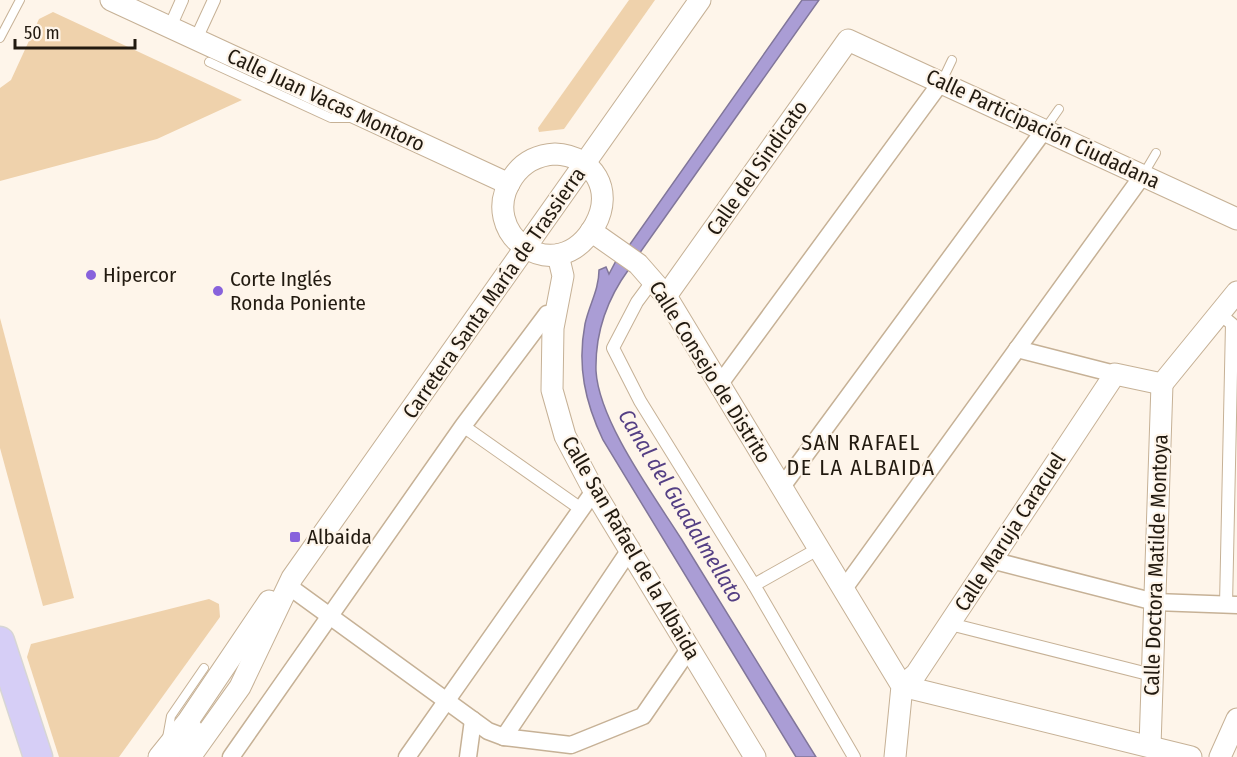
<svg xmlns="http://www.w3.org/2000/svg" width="1237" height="757" font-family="'Fira Sans Condensed',sans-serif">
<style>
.green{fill:#efd2ac}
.water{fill:#aa9dd5;stroke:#81769a;stroke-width:1.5}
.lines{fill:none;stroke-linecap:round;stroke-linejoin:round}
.service-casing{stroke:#c6b196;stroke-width:10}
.pedestrian-casing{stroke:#c6b196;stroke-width:14}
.minor-casing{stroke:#c6b196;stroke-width:19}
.tertiary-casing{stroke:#c6b196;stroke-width:23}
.trunk-casing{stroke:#d7d6d4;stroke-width:31}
.service{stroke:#fff;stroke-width:8}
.pedestrian{stroke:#fff;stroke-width:12}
.minor{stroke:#fff;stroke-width:16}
.tertiary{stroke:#fff;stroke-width:21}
.trunk{stroke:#d6cef6;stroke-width:28}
.poi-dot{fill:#8862dc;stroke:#fef5ea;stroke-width:2}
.labels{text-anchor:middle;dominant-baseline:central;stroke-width:4.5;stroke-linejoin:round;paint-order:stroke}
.street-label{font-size:21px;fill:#221a10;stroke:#fef5ea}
.poi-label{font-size:21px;fill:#221a10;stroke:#fef5ea;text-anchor:start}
.neighbourhood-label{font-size:22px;letter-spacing:1.5px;fill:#221a10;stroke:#fef5ea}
.water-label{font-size:22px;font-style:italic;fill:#543f84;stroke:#fef5ea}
</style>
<rect width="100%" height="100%" fill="#fef5ea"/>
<g class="green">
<polygon points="629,0 655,0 564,129 539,132 538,128"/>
<polygon points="53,12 242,100 157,139 0,181 0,88 11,80 39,19"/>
<polygon points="0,318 74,598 43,606 0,448"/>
<polygon points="209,599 219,604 220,617 119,757 59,757 27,657 31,644"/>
</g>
<g class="water">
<polygon points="802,0 819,0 639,254 628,247"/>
<path d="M617,259l12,10c-22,30 -34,65 -33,102 3,51 59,126 86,169 45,73 89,145 134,217h-20l-193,-317c-18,-38 -26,-74 -18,-116 4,-19 14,-34 14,-54l7,-3 3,7z"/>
</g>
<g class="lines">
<defs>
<g id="service">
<polyline points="0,38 20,0"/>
<polyline points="209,62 331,118 350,118"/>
<polyline points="942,81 952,60"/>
<polyline points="1045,129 1059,109"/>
<polyline points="1143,175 1156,153"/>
<polyline points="167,738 171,716 204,668"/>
<polyline points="175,757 197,725"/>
</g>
<g id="pedestrian">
<polyline points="170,27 182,0"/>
<polyline points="196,39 214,0"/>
<polyline points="654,279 637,302 613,348 640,401 754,585 854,757"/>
<polyline points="1220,314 1232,324 1226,605"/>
<polyline points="463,426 581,509"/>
<polyline points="754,585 818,549"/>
<polyline points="950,624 1152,675"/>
</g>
<g id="minor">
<polyline points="1017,349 1115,374"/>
<polyline points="719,385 942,81"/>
<polyline points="781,488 1045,129"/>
<polyline points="991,560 1155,602 1237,605"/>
<polyline points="287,585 488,731 504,737 571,745 643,716 689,649"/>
<polyline points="843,590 1143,175"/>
<polyline points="504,737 631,548"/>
<polyline points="231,757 463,426 547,314 555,316"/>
<polyline points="407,757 594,491"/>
<polyline points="468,757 473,720"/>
</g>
<g id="tertiary">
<polyline points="111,0 509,184"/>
<path d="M555,154c39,2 59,36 40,71 -38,68 -121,8 -82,-48 10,-15 25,-22 42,-23z"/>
<polyline points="591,231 638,264 666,296 902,686 895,757"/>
<polyline points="558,255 563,276 553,328 552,390 565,436 594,491 755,757"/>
<polyline points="666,296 848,40 1237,219"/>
<polyline points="1162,384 1237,292"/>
<polyline points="902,686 916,674 1115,374 1162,384"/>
<polyline points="902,686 1191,757"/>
<polyline points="1150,746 1162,384"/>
<polyline points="159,757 188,721 269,601"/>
<polyline points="190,757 240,687 292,578 700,0"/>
<polyline points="1220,757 1237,719"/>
</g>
<polyline id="trunk" points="0,641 38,757"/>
</defs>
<use href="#service" class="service-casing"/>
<use href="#pedestrian" class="pedestrian-casing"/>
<use href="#minor" class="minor-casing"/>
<use href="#tertiary" class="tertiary-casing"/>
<use href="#trunk" class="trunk-casing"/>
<use href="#service" class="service"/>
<use href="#pedestrian" class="pedestrian"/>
<use href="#minor" class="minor"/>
<use href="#tertiary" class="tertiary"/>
<use href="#trunk" class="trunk"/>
</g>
<g class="poi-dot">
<circle cx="91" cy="275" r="6"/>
<circle cx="218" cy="291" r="6"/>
<rect x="289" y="531" width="12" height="12" rx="3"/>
</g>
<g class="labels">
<g class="street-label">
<text transform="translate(326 100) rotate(25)">Calle Juan Vacas Montoro</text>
<text transform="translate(1043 129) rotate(25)">Calle Participación Ciudadana</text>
<text transform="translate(757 168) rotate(-55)">Calle del Sindicato</text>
<text transform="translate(494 293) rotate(-55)">Carretera Santa María de Trassierra</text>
<text transform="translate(710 372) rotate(58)">Calle Consejo de Distrito</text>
<text transform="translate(1010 532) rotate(-57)">Calle Maruja Caracuel</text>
<text transform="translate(631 548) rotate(60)">Calle San Rafael de la Albaida</text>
<text transform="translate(1156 565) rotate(-88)">Calle Doctora Matilde Montoya</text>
</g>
<g class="poi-label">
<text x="103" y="275">Hipercor</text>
<text x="230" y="279">Corte Inglés<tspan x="230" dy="24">Ronda Poniente</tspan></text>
<text x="307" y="537">Albaida</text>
</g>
<g class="neighbourhood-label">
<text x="861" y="442">SAN RAFAEL<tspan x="861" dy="25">DE LA ALBAIDA</tspan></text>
</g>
<g class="water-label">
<text transform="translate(681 506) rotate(59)">Canal del Guadalmellato</text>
</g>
</g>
<path d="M15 39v9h120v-9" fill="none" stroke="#221a10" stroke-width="3"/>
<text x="24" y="39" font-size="18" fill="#221a10" stroke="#fef5ea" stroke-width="4.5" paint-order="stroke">50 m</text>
</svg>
